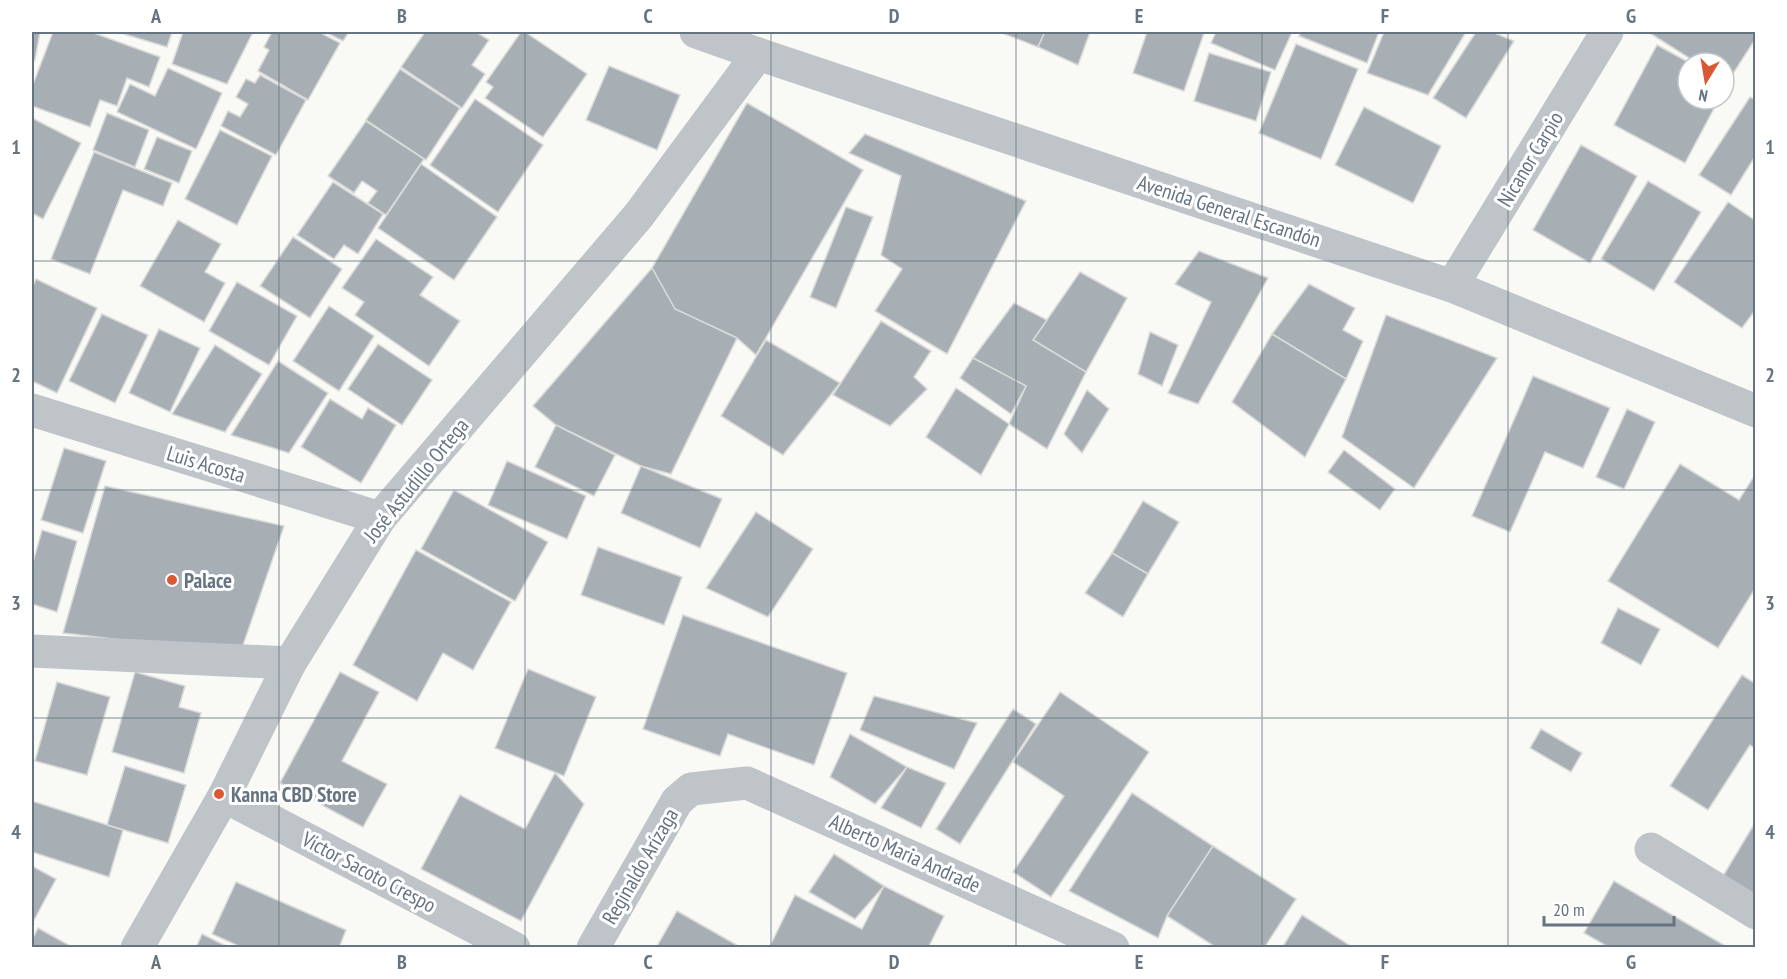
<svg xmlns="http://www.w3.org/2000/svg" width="1787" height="979" font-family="'PT Sans Narrow',sans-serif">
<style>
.building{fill:#a7afb5;stroke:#dadad8;stroke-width:1.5}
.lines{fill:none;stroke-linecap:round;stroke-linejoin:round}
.street{stroke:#bfc4c8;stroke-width:33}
.grid{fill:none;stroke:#657480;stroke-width:1.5;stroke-opacity:0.55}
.poi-dot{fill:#db5834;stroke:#fff;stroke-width:2}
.labels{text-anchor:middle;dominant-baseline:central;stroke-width:6;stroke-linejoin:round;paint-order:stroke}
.street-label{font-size:21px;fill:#657480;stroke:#fff}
.poi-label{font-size:21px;font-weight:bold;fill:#657480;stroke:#fff;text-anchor:start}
.neatline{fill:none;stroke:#657480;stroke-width:2}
.grid-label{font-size:20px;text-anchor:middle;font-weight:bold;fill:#657480}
</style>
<rect width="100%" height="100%" fill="#f9f9f6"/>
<g class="building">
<polygon points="32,32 40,32 35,60 32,59"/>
<polygon points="53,32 91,32 160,57 149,87 127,78 117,106 100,100 90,127 32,106 32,87"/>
<polygon points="117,32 172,32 167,47"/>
<polygon points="183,32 253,32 227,84 172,64"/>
<polygon points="272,32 319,32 340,43 308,100 258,71 269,50 264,47"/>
<polygon points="325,32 349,32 343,41"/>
<polygon points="425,32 476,32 489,40 472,65 485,74 462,108 401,67"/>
<polygon points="521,32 525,32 587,74 543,137 485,98 493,87 486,82"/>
<polygon points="999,32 1045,32 1038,47"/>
<polygon points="1045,32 1090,32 1078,65 1038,47"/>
<polygon points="1147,32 1204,33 1184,91 1133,73"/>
<polygon points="1216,32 1292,32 1275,70 1211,43"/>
<polygon points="1301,32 1379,32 1367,63 1299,36"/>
<polygon points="1384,32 1466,32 1428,95 1367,73"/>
<polygon points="1476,32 1492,32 1514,41 1466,118 1433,98"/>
<polygon points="1648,32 1749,32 1756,35 1756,38 1727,83 1724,81 1724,63 1697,63"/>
<polygon points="1296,44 1358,69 1321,159 1259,133"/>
<polygon points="1657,45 1690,63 1688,63 1688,99 1719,99 1685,163 1614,125"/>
<polygon points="1209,53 1271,72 1256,121 1194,101"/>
<polygon points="609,66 680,95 657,150 586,120"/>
<polygon points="168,68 222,93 196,149 117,112 130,84 155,96"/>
<polygon points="400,69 460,108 426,160 366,120"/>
<polygon points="260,75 306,100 276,155 221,126 228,111 240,117 248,104 236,97 246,79 255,83"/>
<polygon points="1750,97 1756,100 1756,155 1731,195 1699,175"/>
<polygon points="475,99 543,145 498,212 430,165"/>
<polygon points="747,103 863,170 756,355 737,338 675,309 652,268"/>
<polygon points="1364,107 1441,146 1413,203 1335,165"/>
<polygon points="107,113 149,130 135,167 93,150"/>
<polygon points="32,118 81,143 43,219 32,213"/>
<polygon points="366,121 424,159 386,215 368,203 377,191 362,181 354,193 328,176"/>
<polygon points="220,130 272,156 237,225 185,199"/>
<polygon points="865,134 1026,201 947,354 875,311 902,269 881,255 901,176 849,153"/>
<polygon points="157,137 192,151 179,183 144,169"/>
<polygon points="1581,145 1637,176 1590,263 1533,230"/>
<polygon points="94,152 172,183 163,206 123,190 90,274 51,259"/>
<polygon points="421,164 497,217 454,280 378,228"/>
<polygon points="1648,181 1701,212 1654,291 1601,259"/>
<polygon points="333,182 383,214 358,254 344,245 334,259 297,235"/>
<polygon points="1728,202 1756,221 1756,309 1742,328 1674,282"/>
<polygon points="846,207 873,217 836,308 810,297"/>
<polygon points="178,220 221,244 205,272 225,283 204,322 140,286"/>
<polygon points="293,237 342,269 310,318 260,286"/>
<polygon points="376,239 433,277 420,295 460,321 429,366 355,315 364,302 342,288"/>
<polygon points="1199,251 1268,278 1198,404 1168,393 1211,302 1175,284"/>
<polygon points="652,268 675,309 737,338 671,474 641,466 556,425 533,406"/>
<polygon points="1080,272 1127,298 1086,372 1033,340"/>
<polygon points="36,279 97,308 57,393 32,381 32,288"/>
<polygon points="237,282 297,316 269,365 209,331"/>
<polygon points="1309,284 1355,308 1343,330 1363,341 1346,379 1272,334"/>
<polygon points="1014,303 1047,320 1033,340 1086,372 1047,449 1009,424 1026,386 973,358"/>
<polygon points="329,306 374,336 339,391 293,361"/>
<polygon points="102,314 148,335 115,403 69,381"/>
<polygon points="1386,315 1497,358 1414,488 1342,437"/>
<polygon points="881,321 931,351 914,377 927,389 890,426 833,395"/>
<polygon points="159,329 200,348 170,412 129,393"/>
<polygon points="1150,332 1178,345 1162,386 1138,374"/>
<polygon points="1272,334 1346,379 1305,457 1232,402"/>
<polygon points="766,340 840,383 783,455 721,416"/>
<polygon points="378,344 432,380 402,425 348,389"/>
<polygon points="215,345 262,374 225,432 172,414"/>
<polygon points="973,358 1026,386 1011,414 960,378"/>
<polygon points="278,361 328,393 289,453 231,435"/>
<polygon points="1533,376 1610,408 1583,468 1545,452 1510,532 1472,516"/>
<polygon points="956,388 1009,424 981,475 926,437"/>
<polygon points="1087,390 1109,409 1082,453 1064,434"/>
<polygon points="330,399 362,419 368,408 396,425 361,483 301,447"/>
<polygon points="1627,409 1655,422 1624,489 1596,477"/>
<polygon points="556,425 615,455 594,496 535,467"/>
<polygon points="64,448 106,461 83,533 41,520"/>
<polygon points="1344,450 1395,489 1380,510 1328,472"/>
<polygon points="507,461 586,496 567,539 488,505"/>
<polygon points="1680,464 1739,500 1756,473 1756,587 1718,648 1608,581"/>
<polygon points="641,466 722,499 700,548 621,513"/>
<polygon points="105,486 284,526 240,654 63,633"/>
<polygon points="454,490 548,542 515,601 421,549"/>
<polygon points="1143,501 1179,522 1148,574 1112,553"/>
<polygon points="756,512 813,549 768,617 706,588"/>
<polygon points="42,530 77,541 57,612 32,604 32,566"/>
<polygon points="598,547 682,577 664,625 581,595"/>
<polygon points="416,550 511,602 473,670 443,653 417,701 353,665"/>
<polygon points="1112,553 1148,574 1123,617 1085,593"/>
<polygon points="1618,608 1660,629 1641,665 1601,643"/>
<polygon points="683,615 847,673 814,765 728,734 720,756 643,729"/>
<polygon points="528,669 596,697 564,776 495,748"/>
<polygon points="135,672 185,686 179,707 201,713 184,773 112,752"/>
<polygon points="340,672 379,692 342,761 387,784 363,827 280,783"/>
<polygon points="1742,675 1756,684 1756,749 1750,745 1708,810 1670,786"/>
<polygon points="57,682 110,697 87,775 35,761"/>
<polygon points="1060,692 1149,752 1051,897 1013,872 1064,796 1013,762"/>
<polygon points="874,696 977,723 954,769 860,730"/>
<polygon points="1013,709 1036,724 960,844 936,829"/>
<polygon points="1541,729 1582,753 1571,772 1530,748"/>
<polygon points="850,734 907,767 875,804 830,777"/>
<polygon points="125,766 186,785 168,843 107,825"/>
<polygon points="907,767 946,783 921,828 881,808"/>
<polygon points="555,773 584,804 521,921 421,869 460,795 525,829"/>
<polygon points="1132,793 1213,846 1167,916 1158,938 1069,891"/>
<polygon points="32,801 123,830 109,877 32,852"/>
<polygon points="1756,821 1756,896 1723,876"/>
<polygon points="1213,846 1296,899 1264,948 1217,948 1167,916"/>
<polygon points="834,854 884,886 855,919 809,892"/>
<polygon points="32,866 56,879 32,924"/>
<polygon points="1614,881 1729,948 1610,948 1584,933"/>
<polygon points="236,882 346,930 339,948 243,948 212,934"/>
<polygon points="884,886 944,916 928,948 769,948 795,895 862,929"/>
<polygon points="677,911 742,948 656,948"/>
<polygon points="1302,915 1354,948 1282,948"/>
<polygon points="38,928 74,948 32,948 32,940"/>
<polygon points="202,934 230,948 196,948"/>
</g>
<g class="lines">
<g class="street">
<polyline points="696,32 758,54 1452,286 1756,411"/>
<polyline points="1452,286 1607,32"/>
<polyline points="32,410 380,518"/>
<polyline points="32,651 290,663"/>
<polyline points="224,796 514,948"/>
<polyline points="1651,849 1756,913"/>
<polyline points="137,948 224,796 290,663 380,518 639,215 758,54"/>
<polyline points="593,948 677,801 691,789 747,783 1113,948"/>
</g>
</g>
<path class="grid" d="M279,32v916M525,32v916M771,32v916M1016,32v916M1262,32v916M1508,32v916M32,261h1724M32,490h1724M32,718h1724"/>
<g class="poi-dot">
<circle cx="172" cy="580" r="6"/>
<circle cx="219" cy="794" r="6"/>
</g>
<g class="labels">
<g class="street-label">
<text transform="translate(1530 159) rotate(-59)">Nicanor Carpio</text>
<text transform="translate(1229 211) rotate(18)">Avenida General Escandón</text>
<text transform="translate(206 464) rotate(17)">Luis Acosta</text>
<text transform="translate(416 480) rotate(-51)">José Astudillo Ortega</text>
<text transform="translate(905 853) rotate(24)">Alberto Maria Andrade</text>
<text transform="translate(640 866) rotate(-60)">Reginaldo Arízaga</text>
<text transform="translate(369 872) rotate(28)">Víctor Sacoto Crespo</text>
</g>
<g class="poi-label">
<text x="184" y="580">Palace</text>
<text x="231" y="794">Kanna CBD Store</text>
</g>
</g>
<rect width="1787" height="979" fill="none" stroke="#ffffff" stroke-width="66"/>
<g transform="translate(1706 81) rotate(191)"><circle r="28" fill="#ffffff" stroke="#c1c7cc" stroke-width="1.5"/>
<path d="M0-4.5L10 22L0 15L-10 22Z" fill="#db5834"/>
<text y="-9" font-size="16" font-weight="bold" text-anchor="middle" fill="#657480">N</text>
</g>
<path d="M1544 916v9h130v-9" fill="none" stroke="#657480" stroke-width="3"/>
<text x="1553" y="916" font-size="18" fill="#657480" stroke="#ffffff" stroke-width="4.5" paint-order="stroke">20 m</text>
<rect x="33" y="33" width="1721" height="913" class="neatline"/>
<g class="grid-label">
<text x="156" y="23">A</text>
<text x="402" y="23">B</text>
<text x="648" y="23">C</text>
<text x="894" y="23">D</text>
<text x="1139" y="23">E</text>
<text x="1385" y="23">F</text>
<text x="1631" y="23">G</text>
<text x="16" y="154">1</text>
<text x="1770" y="154">1</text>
<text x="16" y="382">2</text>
<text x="1770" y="382">2</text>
<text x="16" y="610">3</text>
<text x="1770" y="610">3</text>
<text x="16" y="839">4</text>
<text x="1770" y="839">4</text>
<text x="156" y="969">A</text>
<text x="402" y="969">B</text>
<text x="648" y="969">C</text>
<text x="894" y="969">D</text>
<text x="1139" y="969">E</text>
<text x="1385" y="969">F</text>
<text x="1631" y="969">G</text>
</g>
</svg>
